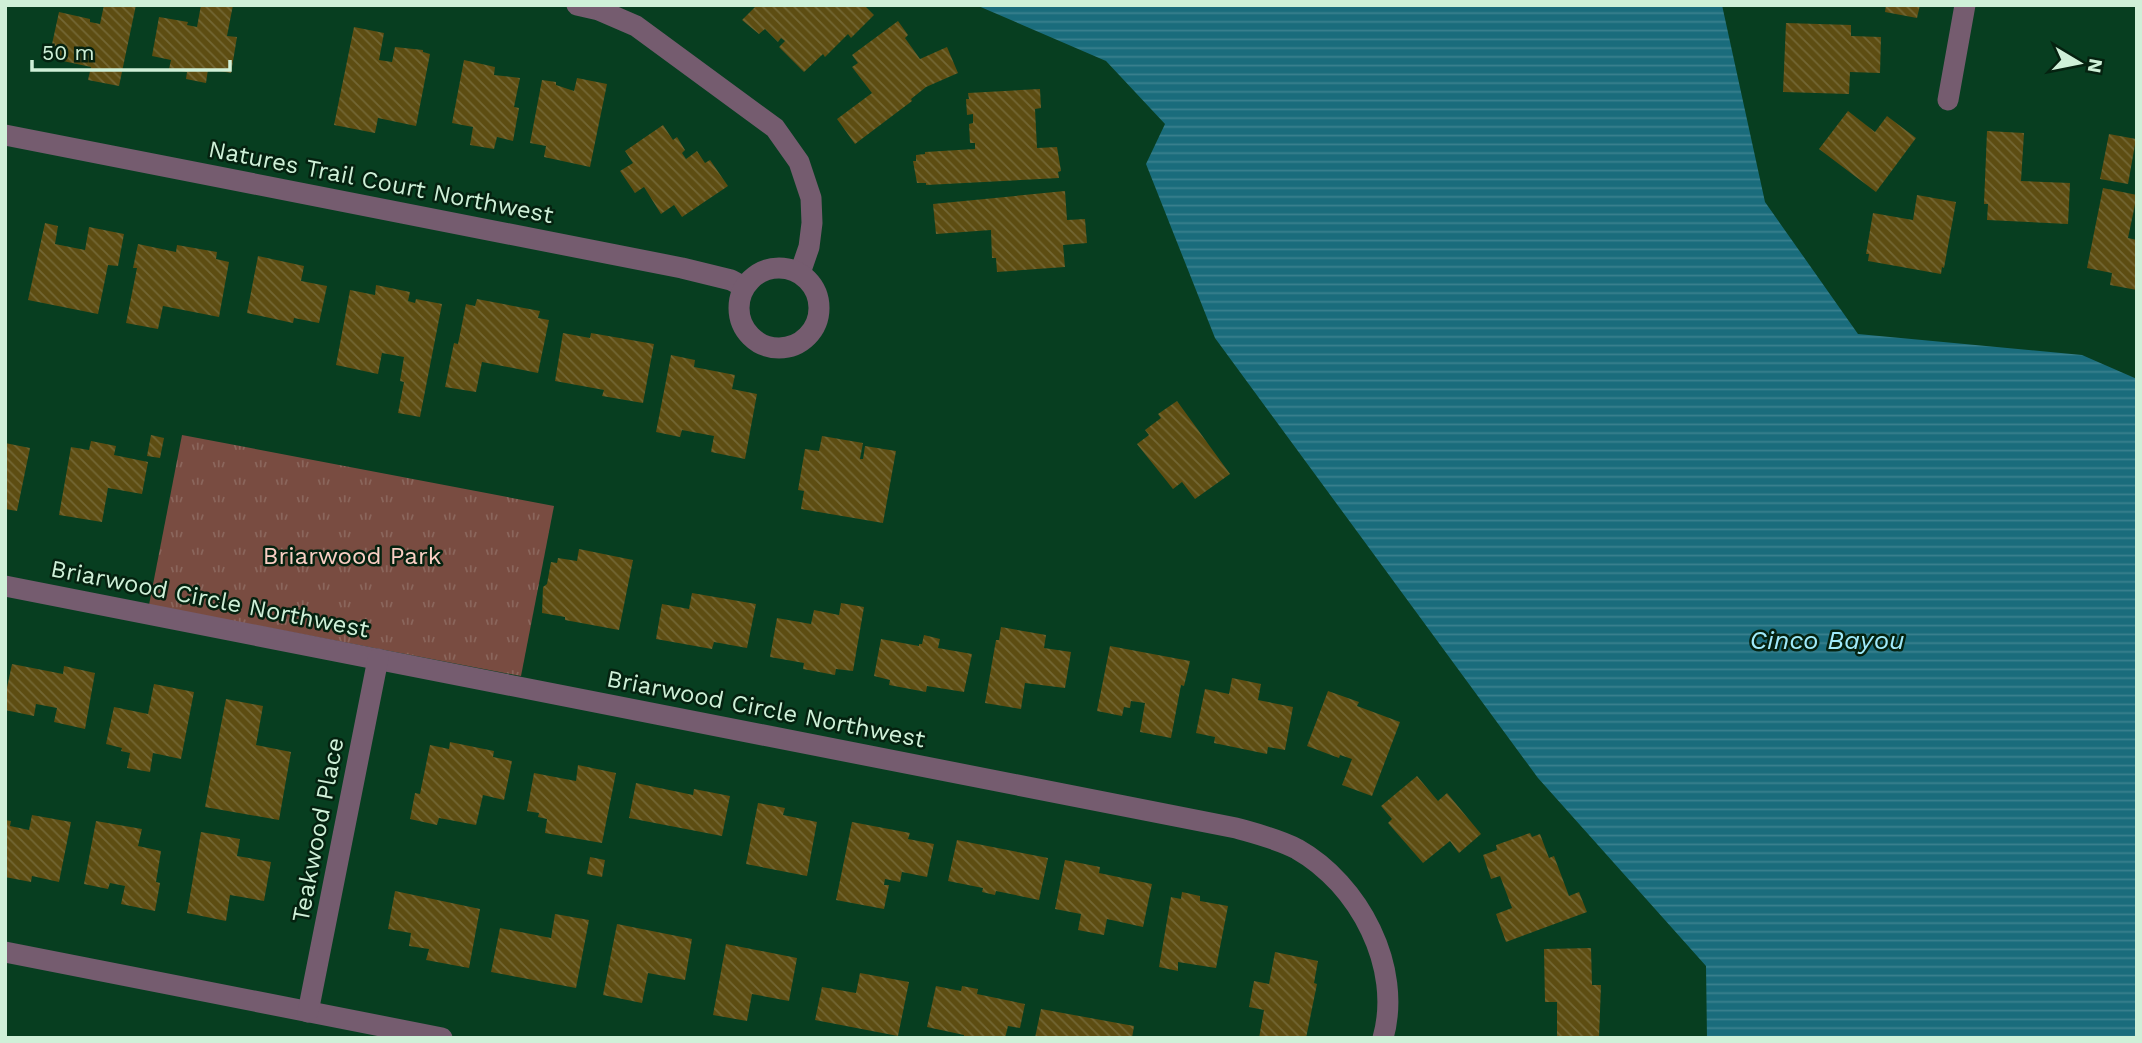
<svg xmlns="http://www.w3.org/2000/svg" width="2142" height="1043" font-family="'Work Sans',sans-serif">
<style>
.park{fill:url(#park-tufts)}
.water{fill:url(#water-rules)}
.building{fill:url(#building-back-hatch)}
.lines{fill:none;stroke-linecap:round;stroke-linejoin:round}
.minor{stroke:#755c6f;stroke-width:21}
.labels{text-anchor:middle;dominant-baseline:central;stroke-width:5;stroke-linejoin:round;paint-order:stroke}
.street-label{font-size:24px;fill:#cff0d8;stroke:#052210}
.park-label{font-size:24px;fill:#facfc4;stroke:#052210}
.water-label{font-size:26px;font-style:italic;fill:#a0eafb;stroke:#052210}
</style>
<defs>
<pattern id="park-tufts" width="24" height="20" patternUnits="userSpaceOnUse" patternTransform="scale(1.75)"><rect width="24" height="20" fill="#794c41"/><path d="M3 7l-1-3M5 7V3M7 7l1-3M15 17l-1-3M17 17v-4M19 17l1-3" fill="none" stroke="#8b665c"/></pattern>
<pattern id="water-rules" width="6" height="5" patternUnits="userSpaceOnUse" patternTransform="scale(1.75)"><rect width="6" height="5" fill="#1a6c7c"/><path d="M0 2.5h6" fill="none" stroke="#3a818e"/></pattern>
<pattern id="building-back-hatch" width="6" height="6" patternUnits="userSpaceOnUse" patternTransform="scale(1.75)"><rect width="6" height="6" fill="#5d4d12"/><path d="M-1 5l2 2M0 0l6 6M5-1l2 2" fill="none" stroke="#736734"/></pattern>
</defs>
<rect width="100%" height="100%" fill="#073e20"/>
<polygon class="park" points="182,435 554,506 521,676 149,605"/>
<polygon class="water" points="976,5 1722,5 1765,202 1858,334 2082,355 2137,379 2137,1038 1707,1038 1706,966 1538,778 1215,338 1146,164 1165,124 1106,61"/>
<g class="building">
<polygon points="104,5 136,5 119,86 88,80 91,67 49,58 59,12 90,19 90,22 100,24"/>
<polygon points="201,5 233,5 227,36 237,37 231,73 208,69 206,83 186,79 187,72 169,69 171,60 152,56 159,17 188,22 187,25 197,27"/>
<polygon points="757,5 864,5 874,15 851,38 848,34 825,57 823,54 804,72 779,47 785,41 781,38 778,42 765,29 759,34 742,20"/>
<polygon points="1886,5 1920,5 1917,18 1885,12"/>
<polygon points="898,21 908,35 905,38 920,59 947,47 958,73 926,87 911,99 912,101 855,144 837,119 872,93 852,67 858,63 852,55"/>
<polygon points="1786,23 1851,25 1851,36 1881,37 1880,73 1850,72 1849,94 1783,92"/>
<polygon points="354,27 384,33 379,60 392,62 395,47 423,50 423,52 430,54 416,126 378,118 375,133 334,125"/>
<polygon points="464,60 495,67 494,75 520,78 514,107 519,108 513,141 497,137 494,149 470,145 473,127 452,123"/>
<polygon points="577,78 607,84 590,167 544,157 546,146 530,143 542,80 556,82 556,85 574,91"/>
<polygon points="1040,89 1041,108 1035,109 1037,148 1057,147 1061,171 1058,172 1059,178 926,185 926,183 917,183 913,161 916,161 916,155 925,154 925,152 975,149 975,143 970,143 969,124 973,123 973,114 967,115 966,99 969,99 968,93"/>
<polygon points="1848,111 1875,132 1887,116 1916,138 1876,192 1819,149"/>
<polygon points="663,125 673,140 677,137 685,150 682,153 686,159 697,151 705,163 710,160 728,186 682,217 674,205 661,214 644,187 635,193 620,171 633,163 625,151"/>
<polygon points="1987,131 2024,133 2021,181 2070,183 2068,224 1987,220 1988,204 1984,204"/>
<polygon points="2109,134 2136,139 2128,184 2100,179"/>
<polygon points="2103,188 2137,195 2128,238 2137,240 2137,290 2110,285 2112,273 2087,268"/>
<polygon points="1065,191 1067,220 1085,219 1087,243 1063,245 1065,267 997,272 996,258 992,258 991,230 936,234 933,204"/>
<polygon points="1917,195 1956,202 1944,268 1942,267 1941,274 1868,261 1869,254 1866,254 1873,213 1913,220"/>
<polygon points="45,223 58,226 55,244 85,250 89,227 124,234 118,266 108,265 98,314 28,300"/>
<polygon points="138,244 176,252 177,245 217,252 216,259 229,262 219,317 163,306 158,329 126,323 137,268 133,268"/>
<polygon points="258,256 304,266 301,281 327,286 319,323 294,318 293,323 247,313"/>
<polygon points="376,285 410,292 408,301 415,303 416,299 442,304 420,417 398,413 404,382 400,381 404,357 382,353 378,374 336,365 350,290 375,295"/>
<polygon points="477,299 540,311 538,318 549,320 538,373 482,362 476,392 445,387 454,343 458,344 466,304 475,306"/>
<polygon points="563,333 590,338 591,333 654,344 643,403 602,396 604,390 555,381"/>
<polygon points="671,355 695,360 694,367 735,375 732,389 757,394 745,459 711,452 714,436 682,430 680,437 656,432"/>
<polygon points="1177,401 1230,474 1195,499 1182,482 1173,489 1137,444 1149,435 1145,430 1161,418 1158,414"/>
<polygon points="151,435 164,438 160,458 147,456"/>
<polygon points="822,436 863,443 860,459 863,459 865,446 896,451 883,523 801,509 804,491 798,490 805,449 819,451"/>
<polygon points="91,441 116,446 114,455 148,462 142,494 108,488 102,522 59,515 71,447 89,450"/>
<polygon points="5,443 30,448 17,511 5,509"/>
<polygon points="579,549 633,560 619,630 565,620 565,617 542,613 543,587 547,584 551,562 557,563 558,558 577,561"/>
<polygon points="692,593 756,604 747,648 714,642 712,649 656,639 662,604 689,609"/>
<polygon points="841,603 864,607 853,671 836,669 835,675 803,669 804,663 770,657 777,618 811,624 814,610 839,615"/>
<polygon points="1001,627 1046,635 1044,648 1071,652 1065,688 1025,683 1021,709 985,703 996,640 999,640"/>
<polygon points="924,635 940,639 938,648 972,654 964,692 927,686 926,692 889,685 890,680 874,676 881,639 919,646 919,644 922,644"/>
<polygon points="1110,646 1190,661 1184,686 1181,685 1171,738 1140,732 1145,703 1131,701 1130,708 1124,707 1122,716 1097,711"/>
<polygon points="12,664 63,674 64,666 95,673 85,729 54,722 57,708 36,704 34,716 5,710 5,697"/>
<polygon points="1232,678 1261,684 1258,700 1293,707 1285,750 1268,747 1267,754 1214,743 1215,737 1196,733 1205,689 1229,694"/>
<polygon points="154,684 194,692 181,759 153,753 150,772 127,768 130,753 121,751 122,748 106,744 114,707 148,714"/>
<polygon points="1328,691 1359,702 1357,706 1400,722 1372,796 1342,785 1352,759 1340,755 1339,758 1307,746"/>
<polygon points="226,699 263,706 256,745 291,752 279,820 205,807"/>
<polygon points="450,742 494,751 493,757 512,761 504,800 483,795 476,825 439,818 437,825 410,819 415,793 420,794 430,745 449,749"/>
<polygon points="578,765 616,773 602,843 545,833 547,819 538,817 539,813 527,811 534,773 576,781"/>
<polygon points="1417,776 1438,801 1447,793 1481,834 1459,853 1450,841 1423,863 1388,823 1392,819 1381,806"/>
<polygon points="636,783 693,795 694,789 730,796 722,836 629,818"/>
<polygon points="758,803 785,808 783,815 817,822 807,876 746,864"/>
<polygon points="32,815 71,822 59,882 32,876 31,882 5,877 5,820 11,821 10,826 29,830"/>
<polygon points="96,821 142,829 138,846 161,851 156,882 160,883 155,911 121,904 125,886 110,883 108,889 84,884"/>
<polygon points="852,822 910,833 908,839 934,844 927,877 902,872 900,882 885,879 884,885 889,885 884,909 836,900"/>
<polygon points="201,832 240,839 237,856 271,862 264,901 230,895 226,921 187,913"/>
<polygon points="1530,833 1532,837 1540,834 1549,858 1554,856 1569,896 1579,892 1587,912 1506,942 1496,914 1512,908 1500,876 1491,879 1483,855 1497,850 1496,845"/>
<polygon points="957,840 1048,858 1039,900 996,891 995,895 982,892 983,888 948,881"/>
<polygon points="590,857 605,860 602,877 587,874"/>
<polygon points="1065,860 1100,867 1099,873 1152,884 1143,927 1107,919 1104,935 1078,930 1081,914 1055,909"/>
<polygon points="395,891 480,909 469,968 426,960 429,949 409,946 411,933 388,929"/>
<polygon points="1182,892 1200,896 1200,901 1228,906 1216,968 1178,962 1178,971 1159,967 1171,897 1181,899"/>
<polygon points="555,914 589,920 576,988 491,972 500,928 551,938"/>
<polygon points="617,924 692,939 685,980 648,973 642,1003 603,995"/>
<polygon points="726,944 797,958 789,1001 752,994 747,1021 713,1015"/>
<polygon points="1591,948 1592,985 1601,985 1599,1038 1557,1038 1557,1002 1545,1002 1544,949"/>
<polygon points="1275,952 1318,961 1314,983 1317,984 1306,1038 1259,1038 1264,1010 1249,1007 1254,981 1269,984"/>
<polygon points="860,973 909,982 898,1036 815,1020 822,987 856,993"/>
<polygon points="936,986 961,991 962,986 978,989 977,994 1025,1004 1020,1028 1008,1026 1005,1038 964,1038 964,1035 927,1027"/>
<polygon points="1041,1009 1134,1026 1132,1038 1035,1038"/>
</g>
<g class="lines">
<g class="minor">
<polyline points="577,5 599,10 636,26 775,128 799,162 811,198 812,223 809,247 800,273"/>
<polyline points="1948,100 1965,5"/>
<polyline points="5,135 682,268 731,280 744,287"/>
<circle cx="779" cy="308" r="40"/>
<path d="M5,586l1231,242c21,6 42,11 61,21 62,35 106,118 86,189"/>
<polyline points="5,952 442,1038"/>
<polyline points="308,1012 378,659"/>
</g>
</g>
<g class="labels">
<g class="street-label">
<text transform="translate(381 182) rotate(11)">Natures Trail Court Northwest</text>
<text transform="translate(210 599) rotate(11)">Briarwood Circle Northwest</text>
<text transform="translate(766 709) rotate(11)">Briarwood Circle Northwest</text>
<text transform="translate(318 830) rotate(-79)">Teakwood Place</text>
</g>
<g class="park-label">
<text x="352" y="556">Briarwood Park</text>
</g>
<g class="water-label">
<text x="1827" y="640">Cinco Bayou</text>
</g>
</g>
<rect width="2142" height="1043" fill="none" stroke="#cff0d8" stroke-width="14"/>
<g transform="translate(2079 63) rotate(100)" stroke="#052210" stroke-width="5" paint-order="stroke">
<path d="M0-5L12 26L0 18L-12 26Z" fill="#cff0d8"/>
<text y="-10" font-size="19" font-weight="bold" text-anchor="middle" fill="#cff0d8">N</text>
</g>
<path d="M32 60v10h198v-10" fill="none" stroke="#cff0d8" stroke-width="3.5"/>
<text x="42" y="60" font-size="21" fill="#cff0d8" stroke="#052210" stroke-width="5" paint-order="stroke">50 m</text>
</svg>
